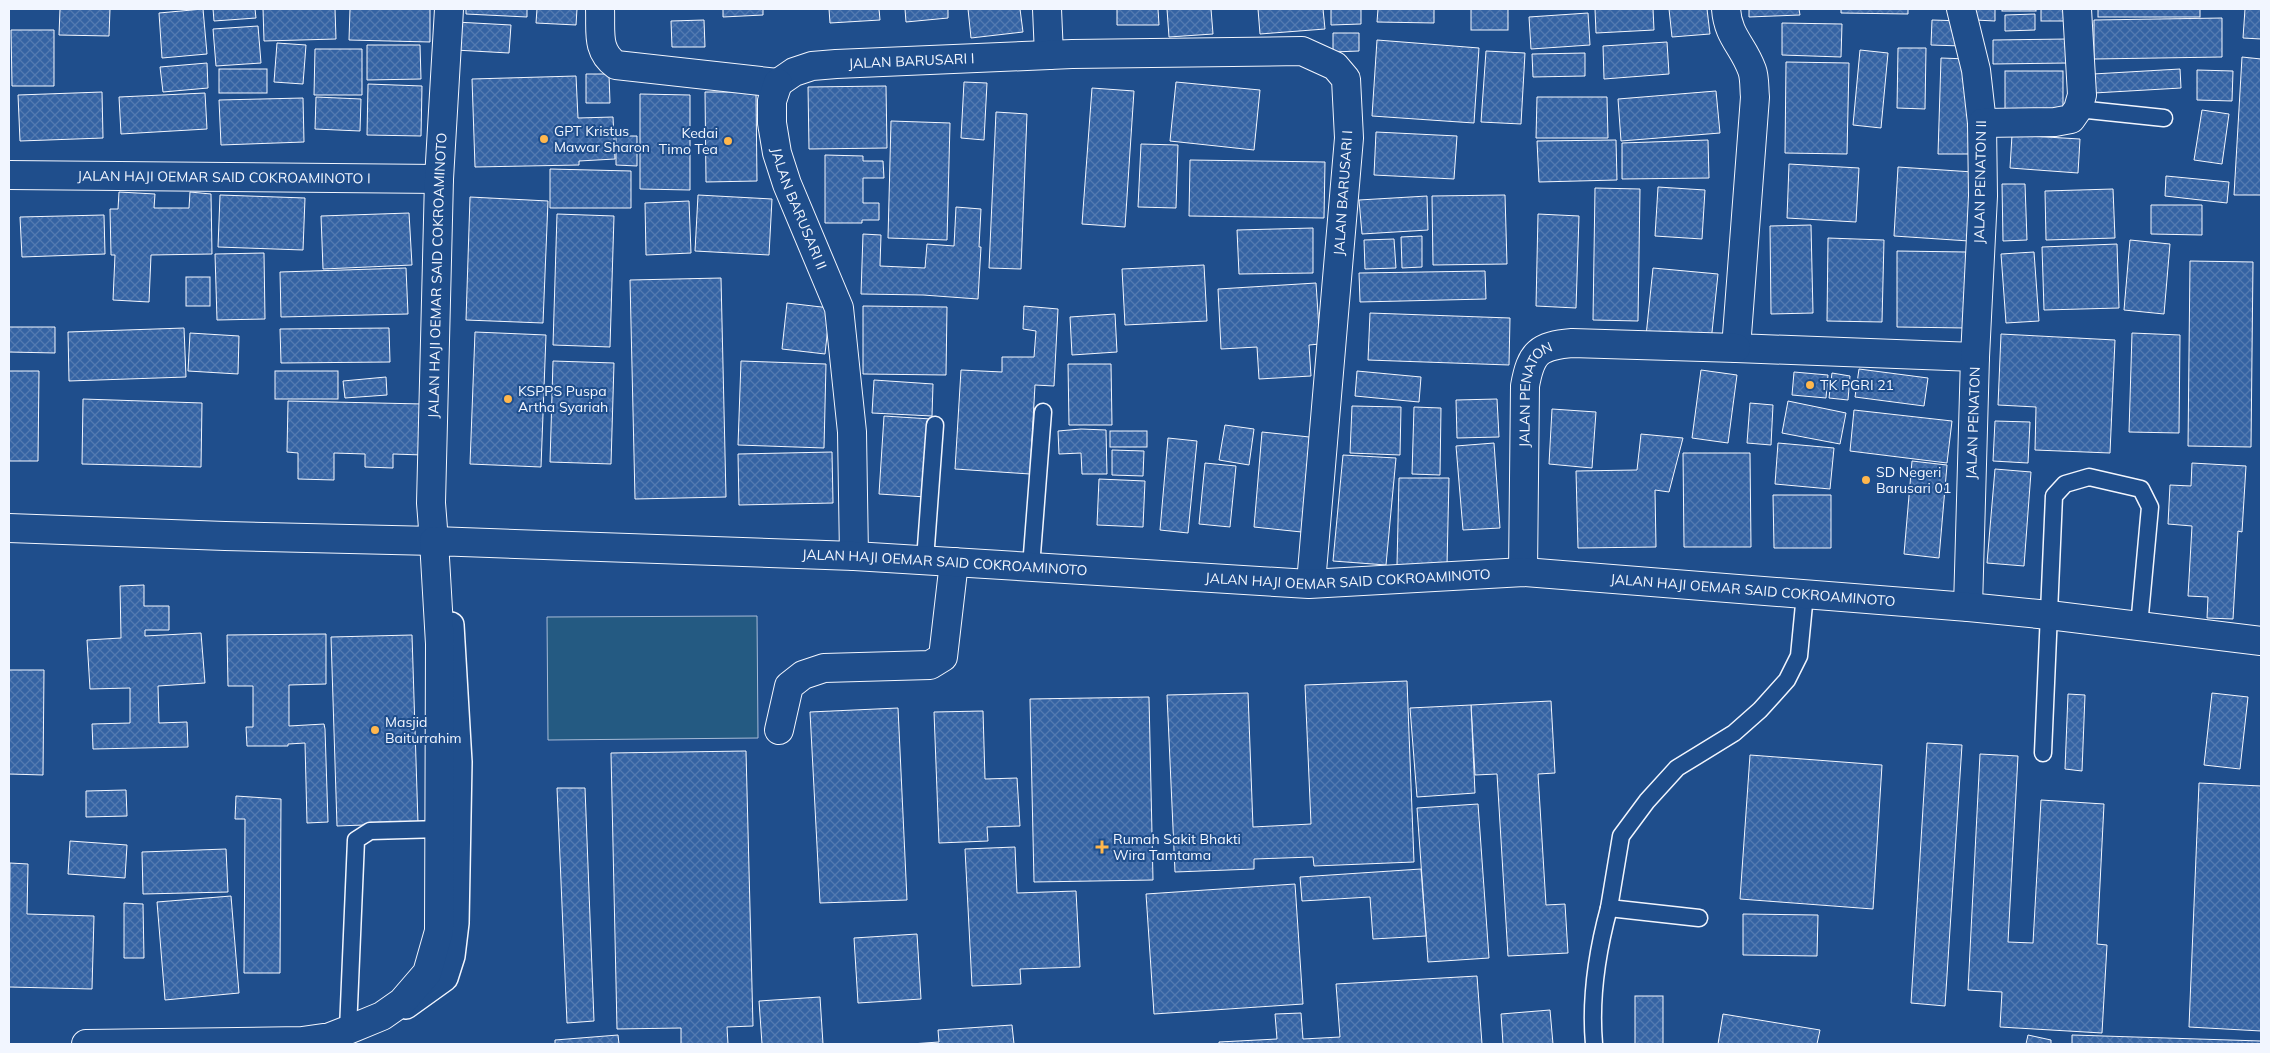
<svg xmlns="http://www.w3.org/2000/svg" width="2270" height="1053" font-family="Mulish,sans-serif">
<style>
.green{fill:#245a82;stroke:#a8bbd7}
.building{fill:url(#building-cross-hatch);stroke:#f2f6ff}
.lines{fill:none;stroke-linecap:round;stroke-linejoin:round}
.service-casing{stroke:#f2f6ff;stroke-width:19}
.pedestrian-casing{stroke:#f2f6ff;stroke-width:28}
.minor-casing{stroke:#f2f6ff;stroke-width:30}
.service{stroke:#1f4e8c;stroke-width:16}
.pedestrian{stroke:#1f4e8c;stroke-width:25}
.minor{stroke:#1f4e8c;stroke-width:28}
.poi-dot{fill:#ffb74d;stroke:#1f4e8c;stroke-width:2}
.labels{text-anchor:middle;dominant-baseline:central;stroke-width:4;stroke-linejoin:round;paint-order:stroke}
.street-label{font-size:14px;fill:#f2f6ff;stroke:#1f4e8c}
.poi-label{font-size:14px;fill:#f2f6ff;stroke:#1f4e8c;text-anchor:start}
</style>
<defs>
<pattern id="building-cross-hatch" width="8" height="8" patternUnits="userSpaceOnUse" patternTransform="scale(1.25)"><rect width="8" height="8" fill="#3563a3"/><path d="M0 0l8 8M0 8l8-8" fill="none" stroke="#537ab1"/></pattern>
</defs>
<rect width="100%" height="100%" fill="#1f4e8c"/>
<polygon class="green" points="757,616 758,738 548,740 547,617"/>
<g class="building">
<polygon points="60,9 110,9 109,36 59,35"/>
<polygon points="203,9 207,54 162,58 159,13"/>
<polygon points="213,9 255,9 256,18 214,21"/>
<polygon points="263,9 335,9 336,39 264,41"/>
<polygon points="350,9 430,9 430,42 349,40"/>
<polygon points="466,9 527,9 527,17 466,14"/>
<polygon points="537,9 577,9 576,25 536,23"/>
<polygon points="723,9 763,9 763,15 723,17"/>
<polygon points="829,9 879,9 880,20 830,23"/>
<polygon points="905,9 948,9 948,18 906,22"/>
<polygon points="968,9 1020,9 1023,32 971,38"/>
<polygon points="1117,9 1158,9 1159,25 1117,25"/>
<polygon points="1167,9 1211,9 1213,34 1169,37"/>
<polygon points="1258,9 1323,9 1325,29 1260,34"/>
<polygon points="1331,9 1361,9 1361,24 1331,25"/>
<polygon points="1378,9 1434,9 1434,23 1377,22"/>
<rect x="1471" y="9" width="37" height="21"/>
<polygon points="1595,9 1653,9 1654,30 1596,33"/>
<polygon points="1669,9 1707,9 1710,34 1672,37"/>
<polygon points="1749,9 1799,9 1800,15 1749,17"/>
<polygon points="1841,9 1908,9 1908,14 1841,13"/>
<polygon points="1975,9 1995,9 1995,21 1975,20"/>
<rect x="2002" y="9" width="34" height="2"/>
<rect x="2041" y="9" width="27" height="12"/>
<rect x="2098" y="9" width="102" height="8"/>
<polygon points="2245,9 2261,9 2261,39 2243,38"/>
<polygon points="1588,13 1590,45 1531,49 1529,17"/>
<polygon points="2035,14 2035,30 2005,31 2005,15"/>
<polygon points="2222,18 2222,57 2094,59 2094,20"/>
<polygon points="704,20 705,47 672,47 671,21"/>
<polygon points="1932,20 1963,21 1962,46 1931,45"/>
<polygon points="456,22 511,25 509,53 455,50"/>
<polygon points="1782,23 1842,24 1841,57 1782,55"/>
<polygon points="258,26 261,63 216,66 213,29"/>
<polygon points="11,30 54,30 54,86 12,86"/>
<polygon points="1333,33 1359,33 1359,51 1333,52"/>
<polygon points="2067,39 2068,63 1993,64 1993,40"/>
<polygon points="1377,40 1479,48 1474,123 1372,116"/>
<polygon points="1667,42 1669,74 1604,79 1603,46"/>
<polygon points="277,43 306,45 303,84 274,82"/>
<polygon points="367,45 420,45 421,79 367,80"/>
<polygon points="1898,48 1926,48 1925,109 1897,108"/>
<polygon points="315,49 362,49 362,95 314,95"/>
<polygon points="1860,50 1888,53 1881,128 1853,125"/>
<polygon points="1486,51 1525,53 1521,124 1481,122"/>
<polygon points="1585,53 1585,76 1533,77 1532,54"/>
<polygon points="2242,57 2261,59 2261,195 2234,195"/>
<polygon points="1941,58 1968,59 1974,154 1938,154"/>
<polygon points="1786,62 1849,63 1847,154 1785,153"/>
<polygon points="207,63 208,88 163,92 160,67"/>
<rect x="219" y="69" width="48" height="24"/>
<polygon points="2180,69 2181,88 2094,93 2093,74"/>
<polygon points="2197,70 2233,71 2232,101 2197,100"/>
<rect x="2005" y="71" width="58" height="42"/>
<polygon points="586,74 609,74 610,103 586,103"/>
<polygon points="576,76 578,118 613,117 615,159 579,161 579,165 475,167 472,79"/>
<polygon points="964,82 987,83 984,140 961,138"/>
<polygon points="1176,82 1260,90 1254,150 1170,141"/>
<polygon points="368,84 422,86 421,136 367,135"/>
<polygon points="886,86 887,148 809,149 808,87"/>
<polygon points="1092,88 1134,91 1125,227 1082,224"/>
<polygon points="1716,91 1720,133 1621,141 1618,99"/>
<polygon points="102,92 103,138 20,141 18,95"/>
<polygon points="705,92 756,92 757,181 706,182"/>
<polygon points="205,93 207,129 121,134 119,97"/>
<polygon points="640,94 690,95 690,190 640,189"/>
<polygon points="316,97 361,99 360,131 315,129"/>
<polygon points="1537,97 1607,97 1608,138 1536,138"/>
<polygon points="303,98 304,142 221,145 219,100"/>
<polygon points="2202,110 2229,114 2222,164 2194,160"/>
<polygon points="996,112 1027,114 1021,269 989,268"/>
<polygon points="891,121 950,123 947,240 888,238"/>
<polygon points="1376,132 1457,136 1454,179 1374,175"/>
<polygon points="2012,135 2080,139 2078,173 2010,168"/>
<polygon points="616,136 637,136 637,166 616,165"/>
<polygon points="1616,140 1617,180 1539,182 1537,141"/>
<polygon points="1708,140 1709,178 1622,179 1622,143"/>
<polygon points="1141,144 1178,145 1176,208 1138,207"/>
<polygon points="825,155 863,156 863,161 883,161 884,178 863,178 863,203 879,203 879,220 862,220 862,223 825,223"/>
<polygon points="1190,160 1325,162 1324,218 1189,216"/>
<polygon points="1789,164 1859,168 1856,222 1787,218"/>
<polygon points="1898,167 1973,172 1969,241 1894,236"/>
<polygon points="550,169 631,171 631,208 550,208"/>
<polygon points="2166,176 2229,182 2227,203 2165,196"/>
<polygon points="2002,184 2025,184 2027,240 2003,241"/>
<polygon points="1658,187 1705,190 1702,239 1655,236"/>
<polygon points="1595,188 1640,189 1638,321 1593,320"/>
<polygon points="2113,189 2115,238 2046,240 2045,191"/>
<polygon points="119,192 155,194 154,208 189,208 190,192 211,194 212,254 151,255 149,302 113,300 115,255 111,255 110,209 118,209"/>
<polygon points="220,195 305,198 303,250 218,247"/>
<polygon points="698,195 772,199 769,255 695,251"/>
<polygon points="1505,195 1507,264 1433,265 1432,196"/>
<polygon points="1427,196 1428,230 1362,234 1359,200"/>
<polygon points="470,197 548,201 543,323 466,320"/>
<polygon points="689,201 691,253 646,255 645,203"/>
<polygon points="2151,205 2202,205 2202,235 2151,234"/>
<polygon points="956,207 981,209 979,247 981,247 978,299 923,295 861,294 863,234 881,235 880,266 925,268 927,244 954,246"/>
<polygon points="409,213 412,265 323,269 321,216"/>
<polygon points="557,214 614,216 610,347 553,345"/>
<polygon points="1538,214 1579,216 1576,308 1536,306"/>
<polygon points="104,215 105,254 22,257 20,217"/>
<polygon points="1811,225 1813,313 1771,314 1770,226"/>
<polygon points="1313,228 1313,273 1239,274 1237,230"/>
<polygon points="1422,236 1422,267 1402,268 1401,237"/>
<polygon points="1828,238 1884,240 1882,322 1827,321"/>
<polygon points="1394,239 1396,268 1365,269 1364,240"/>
<polygon points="2130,240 2170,244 2164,314 2124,310"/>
<polygon points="2117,244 2119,308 2044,310 2042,247"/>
<polygon points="1897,251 1966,252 1966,328 1897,327"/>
<polygon points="2034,252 2039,321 2006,323 2001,254"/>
<polygon points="264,253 265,319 217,320 215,254"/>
<polygon points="2190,261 2253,262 2251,447 2188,446"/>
<polygon points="1204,265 1207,321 1125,325 1122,269"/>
<polygon points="406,268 408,314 281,317 280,272"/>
<polygon points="1653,268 1718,274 1711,342 1646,336"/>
<polygon points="1485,271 1486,299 1360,302 1359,273"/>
<rect x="186" y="277" width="24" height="29"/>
<polygon points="721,278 726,497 635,499 630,280"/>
<polygon points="1316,283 1320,344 1309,345 1311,376 1259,379 1257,347 1221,349 1218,289"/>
<polygon points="787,303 830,308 825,354 782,349"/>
<polygon points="863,306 947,307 946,375 863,374"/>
<polygon points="1024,306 1058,309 1054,386 1035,385 1030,474 955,469 961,370 1002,372 1002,357 1034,357 1036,331 1023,329"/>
<polygon points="1370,313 1510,318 1509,365 1368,360"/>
<polygon points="1115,314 1117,352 1072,355 1070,317"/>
<polygon points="9,327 55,327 55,353 9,352"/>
<polygon points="184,328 186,377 69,381 68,332"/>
<polygon points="389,328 390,362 281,363 280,329"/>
<polygon points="475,332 546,335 541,467 470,464"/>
<polygon points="190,333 239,336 238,374 188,371"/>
<polygon points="2132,333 2180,335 2179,433 2129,432"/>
<polygon points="2001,334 2115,340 2110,453 2035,450 2036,407 1998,405"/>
<polygon points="553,361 614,363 611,464 550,462"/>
<polygon points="741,361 826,364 824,448 738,445"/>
<polygon points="1068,364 1111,364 1112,425 1069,425"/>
<polygon points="1859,369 1928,378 1924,406 1855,397"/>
<polygon points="1701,370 1737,375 1728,443 1692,438"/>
<polygon points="9,371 39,371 38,461 9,461"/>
<rect x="275" y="371" width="63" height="28"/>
<polygon points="1357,371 1421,377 1419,402 1355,396"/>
<polygon points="1794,372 1828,375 1826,398 1792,395"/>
<polygon points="1832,373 1850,376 1848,400 1829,398"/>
<polygon points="386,377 387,395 345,398 343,381"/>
<polygon points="874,380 933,384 932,416 872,413"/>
<polygon points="83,399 202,403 201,467 82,464"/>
<polygon points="1497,399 1499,437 1457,438 1456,400"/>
<polygon points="288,401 423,404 422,455 393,454 393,468 365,467 365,454 334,453 334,480 298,479 298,453 287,452"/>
<polygon points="1788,401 1846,413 1840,444 1782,433"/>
<polygon points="1750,403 1773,405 1771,445 1747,443"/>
<polygon points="1352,406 1401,407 1400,455 1350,453"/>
<polygon points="1414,407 1441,408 1440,475 1412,474"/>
<polygon points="1552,409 1596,412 1592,468 1549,464"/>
<polygon points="1854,410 1952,421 1947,463 1850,451"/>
<polygon points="884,416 931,419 926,497 879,494"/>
<polygon points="1995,421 2030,422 2028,463 1993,461"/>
<polygon points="1225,425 1254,429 1249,465 1219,460"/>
<polygon points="1081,429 1106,430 1107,474 1082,474 1081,453 1059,454 1058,431"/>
<rect x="1110" y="431" width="37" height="16"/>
<polygon points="1262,432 1319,438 1311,533 1254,527"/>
<polygon points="1641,434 1683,438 1669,492 1655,490 1656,547 1578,548 1576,471 1637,470"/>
<polygon points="1168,438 1197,441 1188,533 1160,530"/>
<polygon points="1494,443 1500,528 1463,530 1456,446"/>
<polygon points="1778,443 1834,448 1830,489 1775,484"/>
<polygon points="1112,450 1144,451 1143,476 1112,475"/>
<polygon points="832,452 833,503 739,505 738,454"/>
<polygon points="1683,453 1750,453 1751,547 1684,547"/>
<polygon points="1343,455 1396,458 1386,565 1333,561"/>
<polygon points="1912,461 1947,465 1939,558 1904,554"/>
<polygon points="1205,463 1236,466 1230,527 1199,524"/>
<polygon points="2192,463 2246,466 2242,532 2238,531 2233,619 2207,618 2208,597 2188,596 2192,526 2168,524 2170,485 2191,486"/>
<polygon points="1995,469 2031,472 2024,566 1987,563"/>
<polygon points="1399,478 1449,478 1447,566 1397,565"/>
<polygon points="1099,479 1145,481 1143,527 1097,525"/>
<polygon points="1773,495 1831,495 1831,548 1774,548"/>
<polygon points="144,585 144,606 169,606 169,630 145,630 145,636 201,633 205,683 158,686 159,723 187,722 188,747 93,749 92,724 130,723 130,688 90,689 87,640 121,638 120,586"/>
<polygon points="326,634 326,684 289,685 289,726 324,724 325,729 328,822 307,823 305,743 288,744 288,746 247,746 246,727 253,727 253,686 228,686 227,635"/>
<polygon points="412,635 418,823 337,826 331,637"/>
<polygon points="9,670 44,670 43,775 9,774"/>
<polygon points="1407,681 1414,862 1314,866 1313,857 1254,859 1254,869 1175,872 1167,695 1248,693 1253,827 1311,824 1305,685"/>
<polygon points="2212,693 2248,697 2240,769 2204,765"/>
<polygon points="2068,694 2085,695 2082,771 2065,769"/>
<polygon points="1149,697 1153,880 1034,882 1030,699"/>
<polygon points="1551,701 1555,773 1538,774 1546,905 1565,904 1568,953 1508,956 1497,774 1475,775 1471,705"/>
<polygon points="1471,705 1475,793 1417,797 1410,708"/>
<polygon points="898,708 907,900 820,903 810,712"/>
<polygon points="983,711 985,779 1017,778 1020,826 987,827 988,841 939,843 934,712"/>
<polygon points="1927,743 1962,745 1945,1006 1911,1003"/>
<polygon points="746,751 753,1026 727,1027 728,1044 681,1044 681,1028 617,1029 611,753"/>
<polygon points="1980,754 2018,756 2008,942 2033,943 2041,800 2104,804 2097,944 2107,945 2102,1033 2000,1027 2002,992 1968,990"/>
<polygon points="1750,755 1882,765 1873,909 1740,899"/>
<polygon points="2199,783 2261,786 2261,1031 2189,1027"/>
<polygon points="557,788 585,788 594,1021 567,1023"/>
<polygon points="126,790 127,816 86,817 86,791"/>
<polygon points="236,796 281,799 280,973 244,973 245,819 235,819"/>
<polygon points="1478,804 1489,958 1428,962 1417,808"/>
<polygon points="70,841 127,845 125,878 68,874"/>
<polygon points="1015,847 1017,893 1076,891 1080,967 1020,969 1021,984 972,986 965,849"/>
<polygon points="226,849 228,892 143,894 142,852"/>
<polygon points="10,863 28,864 27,914 94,916 92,989 9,987"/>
<polygon points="1421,869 1426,936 1373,939 1370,897 1302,901 1300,877"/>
<polygon points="1295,884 1303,1004 1154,1014 1146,894"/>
<polygon points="231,896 239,993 165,1000 157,902"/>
<polygon points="124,903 143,904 144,958 124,958"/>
<polygon points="1743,914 1818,915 1817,956 1743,955"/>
<polygon points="917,934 921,999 858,1003 854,938"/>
<polygon points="1477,976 1482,1044 1219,1044 1219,1042 1277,1039 1275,1014 1301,1013 1303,1039 1340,1037 1336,984"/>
<rect x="1635" y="996" width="28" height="48"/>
<polygon points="820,997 823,1044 762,1044 759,1001"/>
<polygon points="1550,1010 1553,1044 1503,1044 1501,1014"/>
<polygon points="1723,1014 1820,1030 1817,1044 1718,1044"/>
<polygon points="1012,1025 1014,1044 911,1044 939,1042 938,1030"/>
<polygon points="618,1035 619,1044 555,1044 555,1040"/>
<polygon points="2028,1035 2051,1040 2051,1044 2026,1044"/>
<polygon points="2072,1035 2261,1041 2261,1044 2072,1044"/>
</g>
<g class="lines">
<defs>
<g id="service">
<polyline points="2078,109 2164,118"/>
<polyline points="925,560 935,425"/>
<polyline points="1031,567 1043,412"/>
<polyline points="2043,753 2054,496 2065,484 2089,477 2141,489 2150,507 2139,626"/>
<polyline points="1699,918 1609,908 1621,836 1647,801 1677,768 1734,733 1760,710 1787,680 1799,656 1805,594"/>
<polyline points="348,1030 356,840 370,831 441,829"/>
<path d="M1594,1044c-4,-46 3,-92 15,-136"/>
</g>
<polyline id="pedestrian" points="406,1006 445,978 452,956 456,923 459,762 451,625"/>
<g id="minor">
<path d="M600,9c1,22 -4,42 16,56l162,18"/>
<polyline points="1047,9 1049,55"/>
<path d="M1726,9c2,28 17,36 26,61 3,8 2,19 3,27l-19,251 239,9 -7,250"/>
<polyline points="1961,9 1976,70 1982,123 1983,196 1975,357"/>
<path id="s1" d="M778,83l16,-11 18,-6 24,-2 236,-10 230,-3 33,15 11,13 3,59 -38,445"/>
<path id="s2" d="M778,83l-6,18v22l5,30 10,31 52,124 13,124 2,124"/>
<polyline points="1982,123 2055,122 2071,119 2078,109 2082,95 2077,9"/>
<path id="s3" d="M9,175l430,4"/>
<path id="s4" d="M9,528l216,8 209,5 -3,-38 8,-324 10,-170"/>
<path id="s5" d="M1523,572l2,-186c6,-34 14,-40 47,-43l164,5"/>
<polyline points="779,730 789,686 803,675 824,668 930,665 943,657 954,562"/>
<path id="s6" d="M86,1044l216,-3 28,-4 18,-7 34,-14 20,-14 25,-29 12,-42 1,-287 -6,-103 420,15 455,28 215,-12 444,35 81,8 212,26"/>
</g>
</defs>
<use href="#service" class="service-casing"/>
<use href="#pedestrian" class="pedestrian-casing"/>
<use href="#minor" class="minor-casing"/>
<use href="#service" class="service"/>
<use href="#pedestrian" class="pedestrian"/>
<use href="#minor" class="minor"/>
</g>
<g class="poi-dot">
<circle cx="544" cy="139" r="5"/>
<circle cx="728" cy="141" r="5"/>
<circle cx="1810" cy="385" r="5"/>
<circle cx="508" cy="399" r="5"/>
<circle cx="1866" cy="480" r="5"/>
<circle cx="375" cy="730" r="5"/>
<path d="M1099.5 839.5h5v5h5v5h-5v5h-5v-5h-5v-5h5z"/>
</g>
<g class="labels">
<g class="street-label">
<text stroke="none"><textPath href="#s1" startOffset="138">JALAN BARUSARI I</textPath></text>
<text stroke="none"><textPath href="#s3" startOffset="215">JALAN HAJI OEMAR SAID COKROAMINOTO I</textPath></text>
<text transform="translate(1980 182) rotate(-89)">JALAN PENATON II</text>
<text transform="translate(1343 193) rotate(-86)">JALAN BARUSARI I</text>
<text stroke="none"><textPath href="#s2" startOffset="131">JALAN BARUSARI II</textPath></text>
<text stroke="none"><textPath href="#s4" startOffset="691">JALAN HAJI OEMAR SAID COKROAMINOTO</textPath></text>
<text stroke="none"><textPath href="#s5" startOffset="181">JALAN PENATON</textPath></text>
<text transform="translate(1973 423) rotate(-88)">JALAN PENATON</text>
<text stroke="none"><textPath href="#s6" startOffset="1308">JALAN HAJI OEMAR SAID COKROAMINOTO</textPath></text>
<text stroke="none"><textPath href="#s6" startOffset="1712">JALAN HAJI OEMAR SAID COKROAMINOTO</textPath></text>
<text stroke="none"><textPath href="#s6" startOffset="2118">JALAN HAJI OEMAR SAID COKROAMINOTO</textPath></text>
</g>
<g class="poi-label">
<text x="554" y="131">GPT Kristus<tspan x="554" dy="16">Mawar Sharon</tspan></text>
<text x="718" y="133" text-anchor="end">Kedai<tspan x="718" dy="16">Timo Tea</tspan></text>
<text x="1820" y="385">TK PGRI 21</text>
<text x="518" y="391">KSPPS Puspa<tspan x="518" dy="16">Artha Syariah</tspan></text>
<text x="1876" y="472">SD Negeri<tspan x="1876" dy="16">Barusari 01</tspan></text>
<text x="385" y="722">Masjid<tspan x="385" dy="16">Baiturrahim</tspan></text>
<text x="1113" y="839">Rumah Sakit Bhakti<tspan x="1113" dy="16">Wira Tamtama</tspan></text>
</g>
</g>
<rect width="2270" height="1053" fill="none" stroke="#f2f6ff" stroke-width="20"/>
</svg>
